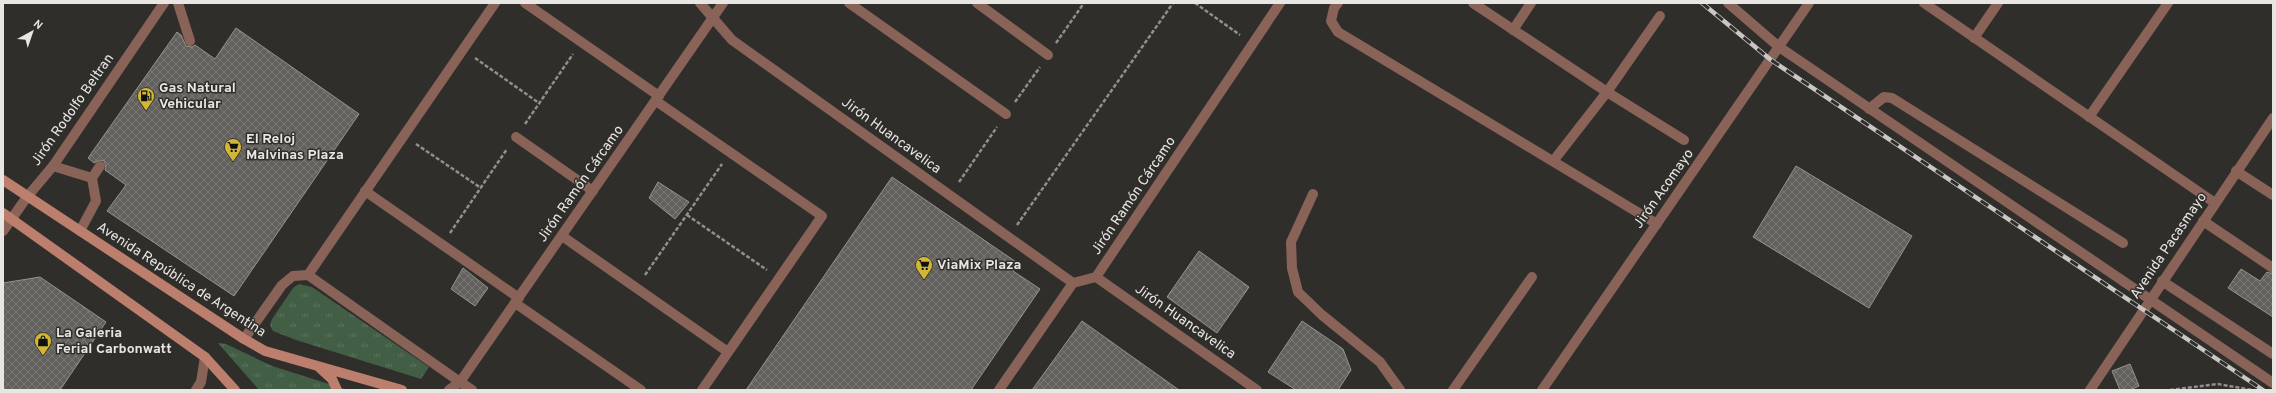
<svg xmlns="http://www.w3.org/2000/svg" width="2276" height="393" font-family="Overpass,sans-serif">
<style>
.park{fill:url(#park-tufts)}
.building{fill:url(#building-cross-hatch);stroke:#96938f}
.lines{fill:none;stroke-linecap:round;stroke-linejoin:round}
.path{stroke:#918f8c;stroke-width:2.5;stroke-dasharray:4 2;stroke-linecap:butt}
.service{stroke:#896258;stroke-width:10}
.pedestrian{stroke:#896258;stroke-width:10}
.minor{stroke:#896258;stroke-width:10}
.tertiary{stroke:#896258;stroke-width:10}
.secondary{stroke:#bc7e6d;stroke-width:10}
.rail-casing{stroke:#c8c7c4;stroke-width:4.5}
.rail{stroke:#302e2b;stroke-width:3;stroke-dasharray:9;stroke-linecap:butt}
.labels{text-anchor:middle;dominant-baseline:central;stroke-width:3;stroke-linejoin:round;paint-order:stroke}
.poi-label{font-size:14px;font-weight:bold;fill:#e7e6e3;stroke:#302e2b;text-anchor:start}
.street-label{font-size:14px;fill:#e7e6e3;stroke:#302e2b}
</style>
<defs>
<pattern id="park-tufts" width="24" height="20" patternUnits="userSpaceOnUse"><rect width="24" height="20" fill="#425e45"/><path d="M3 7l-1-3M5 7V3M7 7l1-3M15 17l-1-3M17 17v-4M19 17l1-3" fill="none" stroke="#5d7560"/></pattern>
<pattern id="building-cross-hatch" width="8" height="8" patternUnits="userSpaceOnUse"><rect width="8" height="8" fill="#63615d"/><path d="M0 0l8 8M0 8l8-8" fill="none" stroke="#797874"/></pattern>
</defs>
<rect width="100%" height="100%" fill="#302e2b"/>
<g class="park">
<polygon points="299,284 312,287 429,367 421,379 296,340 273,331 270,325 272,319 293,288"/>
<polygon points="218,343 226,344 272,366 348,390 259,390"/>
</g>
<g class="building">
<polygon points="236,28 359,114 234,296 107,211 126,185 105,170 106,166 104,161 100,160 94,163 88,158 177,32 181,35 186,46 192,47 195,45 215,59"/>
<polygon points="1796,166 1912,236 1869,308 1753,237"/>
<polygon points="892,177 1019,264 1013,271 1040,289 971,390 746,390"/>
<polygon points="658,182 689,202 675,219 649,198"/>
<polygon points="1199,251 1249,287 1217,333 1167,297"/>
<polygon points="463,268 488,288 475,306 451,289"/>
<polygon points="2241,269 2260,281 2267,272 2273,274 2273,317 2228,288"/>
<polygon points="40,277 106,322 60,390 3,390 3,283"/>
<polygon points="1082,321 1179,390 1032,390"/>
<polygon points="1302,321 1343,349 1351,370 1338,390 1296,390 1268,372"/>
<polygon points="2130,364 2139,386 2130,390 2120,390 2112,371"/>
</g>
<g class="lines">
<g class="path">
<polyline points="1195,3 1240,35"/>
<polyline points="1056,43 1084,3"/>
<polyline points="475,58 539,103"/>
<polyline points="1015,102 1040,67"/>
<polyline points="525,124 573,54"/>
<polyline points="416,144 481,188"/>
<polyline points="959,182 997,127"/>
<polyline points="687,215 767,270"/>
<polyline points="1017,225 1173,3"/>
<polyline points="450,233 507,149"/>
<polyline points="645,275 722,164"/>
<polyline points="2170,390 2218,384 2252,390"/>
</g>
<g class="service">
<polyline points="178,3 190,41"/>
<polyline points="525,3 659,96"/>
<polyline points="849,3 1006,114"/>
<polyline points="977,3 1048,55"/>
<polyline points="1338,3 1334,8 1331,21 1338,32 1657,224"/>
<polyline points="1473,3 1607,92 1684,140"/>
<polyline points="1513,30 1531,3"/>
<polyline points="656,101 822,216 702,390"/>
<polyline points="1869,109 1884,97 1892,98 2123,243"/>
<polyline points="516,137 593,191"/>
<polyline points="1554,160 1607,92 1660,16"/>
<polyline points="53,166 92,178"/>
<polyline points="2236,171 2273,195"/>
<polyline points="365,191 519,298"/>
<polyline points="1313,194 1291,242 1292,268 1298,292 1322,315 1380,362 1400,390"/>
<polyline points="80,231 96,201 92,178 100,166"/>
<polyline points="562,236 728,352"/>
<polyline points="308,275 495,3"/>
<polyline points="515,303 641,390"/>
<polyline points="1453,390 1532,277"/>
</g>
<g class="pedestrian">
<polyline points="2203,221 2273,268"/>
<polyline points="2162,281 2273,354"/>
</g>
<g class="minor">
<polyline points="700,3 732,40 1073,283"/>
<polyline points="1728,3 1779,47 2273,383"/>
<polyline points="1924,3 2215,203"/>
<polyline points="1974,38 1998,3"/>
<polyline points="2089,117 2168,3"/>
<polyline points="3,231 27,197 53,166 164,3"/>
<polyline points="1096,277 1257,390"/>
<polyline points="244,339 282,285 293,276 308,275 460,382"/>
<polyline points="196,390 201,382 205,357"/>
<polyline points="999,390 1073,283 1096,277 1280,3"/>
</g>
<g class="tertiary">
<polyline points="460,382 472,390"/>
<polyline points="449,390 460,382 723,3"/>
<polyline points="1542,390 1809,3"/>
<polyline points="2090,390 2273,118"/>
</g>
<g class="secondary">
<polyline points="3,180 244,339 265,351 402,390"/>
<polyline points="3,213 205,357 235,390"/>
<polyline points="320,368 332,379 337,390"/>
</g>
<defs>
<polyline id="rail" points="1702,3 1771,60 2263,390"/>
</defs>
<use href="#rail" class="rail-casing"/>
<use href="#rail" class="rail"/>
</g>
<defs>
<symbol id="fuel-pin" viewBox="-11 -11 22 30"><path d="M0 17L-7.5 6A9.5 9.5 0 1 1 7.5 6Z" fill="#d1b736" stroke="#302e2b"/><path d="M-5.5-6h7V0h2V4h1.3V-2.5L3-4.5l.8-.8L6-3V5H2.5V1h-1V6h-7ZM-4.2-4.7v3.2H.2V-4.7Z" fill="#111"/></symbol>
<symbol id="supermarket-pin" viewBox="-11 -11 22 30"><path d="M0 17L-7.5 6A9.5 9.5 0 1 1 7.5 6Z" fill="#d1b736" stroke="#302e2b"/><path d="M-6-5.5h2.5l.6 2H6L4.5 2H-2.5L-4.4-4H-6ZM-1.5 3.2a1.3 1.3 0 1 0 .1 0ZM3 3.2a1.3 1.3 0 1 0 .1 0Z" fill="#111"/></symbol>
<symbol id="shop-pin" viewBox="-11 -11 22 30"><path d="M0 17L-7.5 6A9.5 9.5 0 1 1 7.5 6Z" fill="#d1b736" stroke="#302e2b"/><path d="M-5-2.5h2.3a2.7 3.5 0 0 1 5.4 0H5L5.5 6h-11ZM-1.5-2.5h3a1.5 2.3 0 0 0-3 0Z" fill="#111"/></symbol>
</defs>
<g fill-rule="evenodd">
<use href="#fuel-pin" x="136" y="86" width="20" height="27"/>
<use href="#supermarket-pin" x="223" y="137" width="20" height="27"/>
<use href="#supermarket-pin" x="914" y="255" width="20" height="27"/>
<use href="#shop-pin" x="33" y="331" width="20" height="27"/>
</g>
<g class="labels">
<g class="poi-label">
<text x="159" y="88">Gas Natural<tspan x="159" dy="16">Vehicular</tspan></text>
<text x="246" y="139">El Reloj<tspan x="246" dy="16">Malvinas Plaza</tspan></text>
<text x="937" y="265">ViaMix Plaza</text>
<text x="56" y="333">La Galeria<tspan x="56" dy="16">Ferial Carbonwatt</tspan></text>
</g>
<g class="street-label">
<text transform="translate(73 110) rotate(-55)">Jirón Rodolfo Beltran</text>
<text transform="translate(891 136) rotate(36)">Jirón Huancavelica</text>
<text transform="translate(581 184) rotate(-55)">Jirón Ramón Cárcamo</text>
<text transform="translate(1664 189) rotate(-55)">Jirón Acomayo</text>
<text transform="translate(1134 196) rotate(-56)">Jirón Ramón Cárcamo</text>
<text transform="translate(2169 246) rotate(-56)">Avenida Pacasmayo</text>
<text transform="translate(181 280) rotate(33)">Avenida República de Argentina</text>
<text transform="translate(1185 322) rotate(35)">Jirón Huancavelica</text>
</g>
</g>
<rect width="2276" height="393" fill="none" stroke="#e7e6e3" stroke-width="8"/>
<g transform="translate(32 32) rotate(40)" stroke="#302e2b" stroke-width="3" paint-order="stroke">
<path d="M0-3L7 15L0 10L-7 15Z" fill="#e7e6e3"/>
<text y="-6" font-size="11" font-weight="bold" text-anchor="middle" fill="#e7e6e3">N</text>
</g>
</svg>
